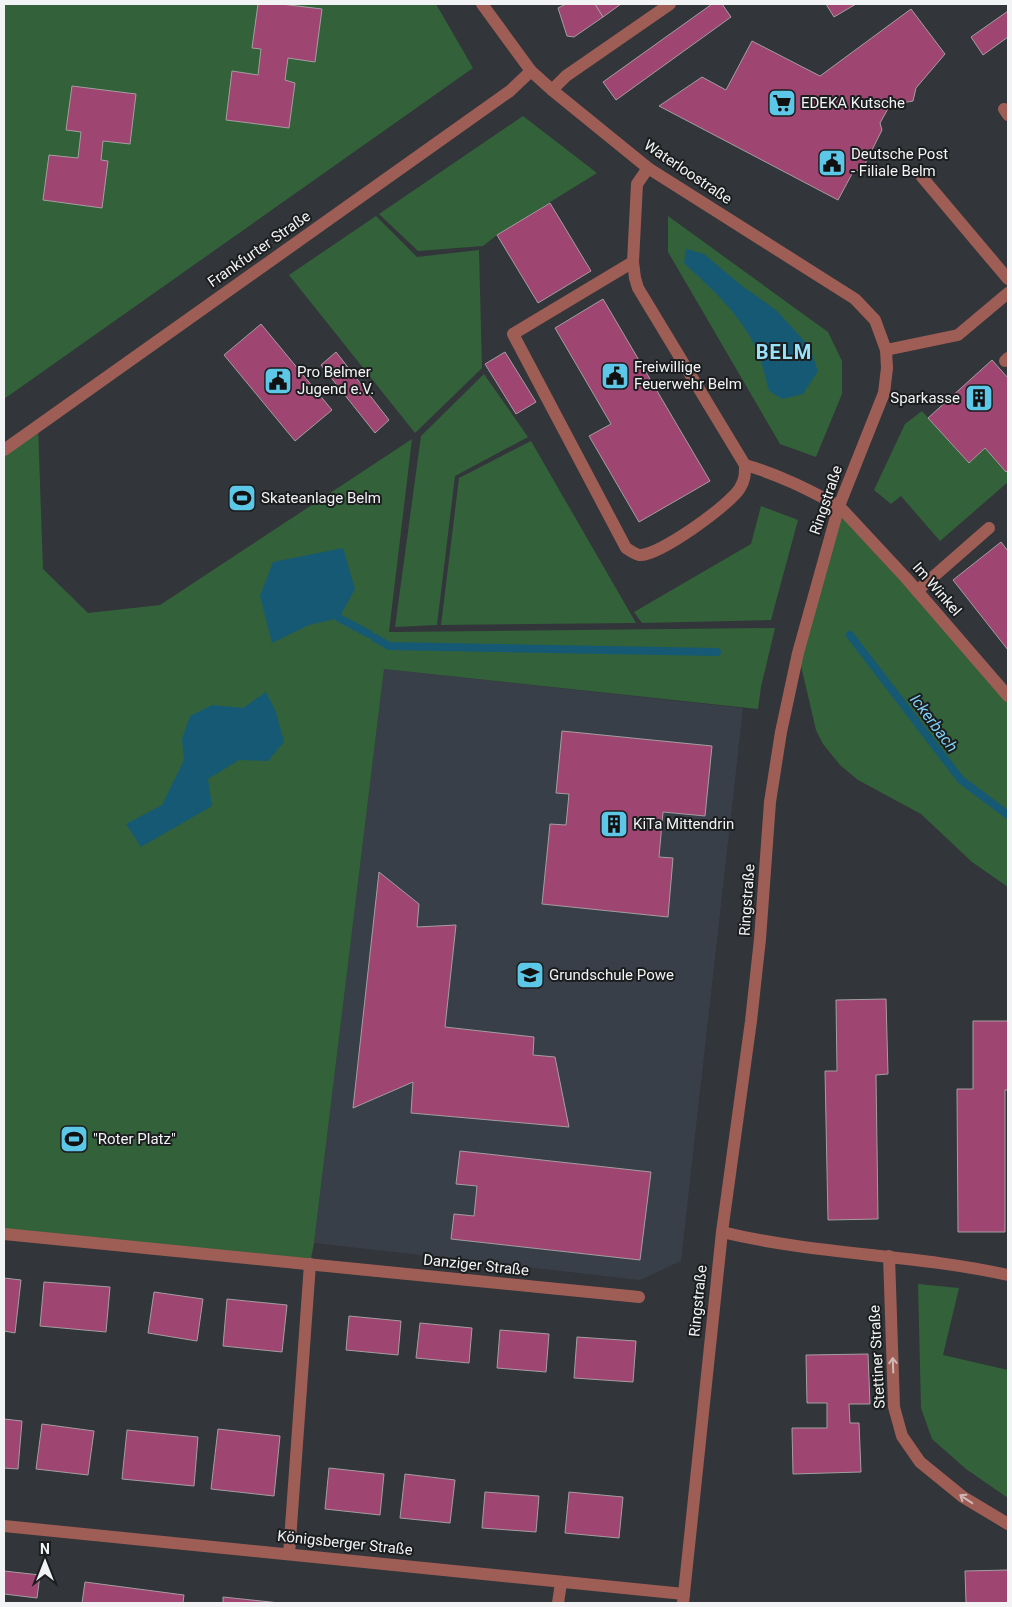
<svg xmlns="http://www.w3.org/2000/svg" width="1012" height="1607" font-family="Roboto,sans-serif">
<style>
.built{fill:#393f48}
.green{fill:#33613a}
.water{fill:#165974}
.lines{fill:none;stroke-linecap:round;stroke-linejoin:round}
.stream{stroke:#165974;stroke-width:8}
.building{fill:#9f4572;stroke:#a49ea0}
.lane{stroke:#9e5e55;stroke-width:12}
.street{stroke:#9e5e55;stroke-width:12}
.oneway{stroke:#d0b7b5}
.labels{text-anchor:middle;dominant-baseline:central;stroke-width:4;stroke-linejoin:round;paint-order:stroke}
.poi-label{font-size:15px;fill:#f1f3f5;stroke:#1b1d1e;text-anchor:start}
.street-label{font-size:15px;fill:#f1f3f5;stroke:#1b1d1e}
.water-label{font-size:16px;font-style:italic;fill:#81d2f9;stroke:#1b1d1e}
.district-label{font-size:20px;font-weight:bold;letter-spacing:1px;fill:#98e2fa;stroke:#1b1d1e}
</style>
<rect width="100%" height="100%" fill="#323539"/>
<polygon class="built" points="384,669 743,708 681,1261 640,1280 314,1243"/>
<g class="green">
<polygon points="4,4 436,4 473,68 4,399"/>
<polygon points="523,116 597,173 497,235 483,246 418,251 379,214"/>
<polygon points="376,216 417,257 479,250 482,368 415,433 289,275"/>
<polygon points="668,216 828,332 842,361 842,394 816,457 780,444 668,252"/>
<polygon points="484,374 528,437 455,476 437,625 395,627 421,436"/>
<polygon points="922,411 969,463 985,448 1008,474 1008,482 940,541 901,496 891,504 874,490 905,424"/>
<polygon points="38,426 43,569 88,613 160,605 412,439 389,632 775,628 761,687 758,709 384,669 314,1243 310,1264 4,1234 4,450"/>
<polygon points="531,441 636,623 441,625 459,478"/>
<polygon points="761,506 798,520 771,620 642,623 634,612 751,544"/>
<polygon points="839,506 1008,695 1008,887 972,862 921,814 858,780 840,765 823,744 816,730 798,653"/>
<polygon points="918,1284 959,1288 943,1355 1008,1370 1008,1498 966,1469 932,1439 921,1408"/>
</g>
<g class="water">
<path d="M686,249l18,5 38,32 34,24 33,36 9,25 -15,23 -21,5 -13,-8c-4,-14 -7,-31 -14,-45 -16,-33 -44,-58 -71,-83z"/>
<polygon points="343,548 355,589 339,618 309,625 272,643 260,596 273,562"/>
<polygon points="266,692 276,712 284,742 268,761 239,760 208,779 212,806 141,847 126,824 162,805 184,760 182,739 190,716 212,705 243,708"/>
</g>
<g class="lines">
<g class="stream">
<polyline points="339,618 369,634"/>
<polyline points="850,635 961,780 1008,815"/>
<polyline points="375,638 389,646 717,652"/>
</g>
</g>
<g class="building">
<polygon points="258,4 281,4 322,9 315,62 288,58 285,80 295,83 289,128 226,120 232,71 258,75 261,49 252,48"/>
<polygon points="566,4 595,4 603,17 574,37 567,36 558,8"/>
<polygon points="595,4 621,4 603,17"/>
<polygon points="712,4 722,4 731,17 616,100 603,82"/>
<polygon points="826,4 856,4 834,17"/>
<polygon points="911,9 945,54 916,88 913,101 890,105 880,123 882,130 863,168 853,172 838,200 659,106 702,77 726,90 752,41 820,76"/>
<polygon points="1008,11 1008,37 983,55 971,37"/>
<polygon points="72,86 136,94 130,144 103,141 101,160 108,161 102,208 43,200 49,155 78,158 81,132 66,130"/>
<polygon points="550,203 591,271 538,303 497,235"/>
<polygon points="603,299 710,481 639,522 589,436 611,424 555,328"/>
<polygon points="261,324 332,410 295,441 224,355"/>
<polygon points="336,352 389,420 375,433 321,365"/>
<polygon points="505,352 536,402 516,414 485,364"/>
<polygon points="992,360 1008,378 1008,470 1006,472 985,448 969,463 928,418"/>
<polygon points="1001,542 1008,551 1008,650 953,580"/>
<polygon points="562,731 712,746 705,816 663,812 659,857 673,858 668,917 542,904 550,824 566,825 569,794 556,793"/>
<polygon points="379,872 419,904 417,927 456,925 445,1027 534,1037 533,1055 555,1057 569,1127 411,1113 413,1082 353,1108"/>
<polygon points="886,999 888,1074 876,1075 878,1219 828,1220 825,1071 837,1071 836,1000"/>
<polygon points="973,1021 1008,1021 1008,1090 1005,1090 1005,1232 958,1232 957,1089 973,1089"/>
<polygon points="460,1151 651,1172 640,1260 451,1239 454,1214 474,1216 477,1186 456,1184"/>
<polygon points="4,1278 21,1280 15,1333 4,1331"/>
<polygon points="44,1282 110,1287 106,1332 40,1326"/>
<polygon points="154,1292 203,1299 197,1341 148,1333"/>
<polygon points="227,1299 287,1305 282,1352 223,1346"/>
<polygon points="349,1316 401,1321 398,1355 346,1350"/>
<polygon points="420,1323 472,1328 469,1363 416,1358"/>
<polygon points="500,1330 549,1334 546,1372 497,1368"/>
<polygon points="577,1337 636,1341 633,1382 574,1378"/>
<polygon points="868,1354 870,1404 849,1404 850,1423 859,1423 861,1472 793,1474 792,1428 827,1428 827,1403 807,1403 806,1355"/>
<polygon points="4,1419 22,1421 18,1469 4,1468"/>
<polygon points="42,1424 94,1431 88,1475 36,1469"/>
<polygon points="218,1429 280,1436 274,1496 211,1489"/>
<polygon points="127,1430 198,1437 194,1486 122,1479"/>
<polygon points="329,1468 384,1474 380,1515 325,1509"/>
<polygon points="405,1474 455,1480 450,1523 400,1518"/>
<polygon points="485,1492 539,1496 536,1532 482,1528"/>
<polygon points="569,1492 623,1497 619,1538 565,1533"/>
<polygon points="1008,1570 1008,1603 966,1603 965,1571"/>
<polygon points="4,1571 40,1575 37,1598 4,1594"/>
<polygon points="85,1582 184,1595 183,1603 82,1603"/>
<polygon points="223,1597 280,1603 223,1603"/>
</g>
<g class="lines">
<g class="lane">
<polyline points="552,90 566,76 670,4"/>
<polyline points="1004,109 1008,115"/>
<polyline points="922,177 1008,279"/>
<path d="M633,262l-120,72 113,214c3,2 9,6 13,7 19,2 92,-51 101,-67 5,-8 5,-14 5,-23l-107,-177 -3,-10 -2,-16 4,-78 11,-16"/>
<polyline points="1005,361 1008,358"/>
<path d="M745,465c33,9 64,25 94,41"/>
<polyline points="917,591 989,528"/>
</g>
<g class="street">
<polyline points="482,4 531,71 552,90 648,168 855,299 875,320 886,350 887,368 884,393 839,506 798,653 781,732 770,802 760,939 751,1021 722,1232 683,1603"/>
<polyline points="886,350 958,335 1008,293"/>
<polyline points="4,450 510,91 531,71"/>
<polyline points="839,506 906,578 1008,696"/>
<path d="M722,1232c94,23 192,22 286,43"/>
<polyline points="4,1234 639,1297"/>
<polyline points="889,1256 894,1407 902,1436 920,1462 963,1497 1008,1524"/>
<polyline points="4,1526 684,1594"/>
<polyline points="289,1554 310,1264"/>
<polyline points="558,1603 561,1583"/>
</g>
</g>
<defs><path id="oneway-shaft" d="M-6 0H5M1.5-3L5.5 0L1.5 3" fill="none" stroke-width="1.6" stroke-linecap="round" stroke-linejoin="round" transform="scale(1.25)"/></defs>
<g class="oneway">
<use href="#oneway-shaft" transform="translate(893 1365) rotate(-92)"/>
<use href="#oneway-shaft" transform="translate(966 1499) rotate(-147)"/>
</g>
<defs>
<symbol id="supermarket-square" viewBox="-11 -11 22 22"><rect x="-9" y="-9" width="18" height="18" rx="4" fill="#5cc7e7" stroke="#1b1d1e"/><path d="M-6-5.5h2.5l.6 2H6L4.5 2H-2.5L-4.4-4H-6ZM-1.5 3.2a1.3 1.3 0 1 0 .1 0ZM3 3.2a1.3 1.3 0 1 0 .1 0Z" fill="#111"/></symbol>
<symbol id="civic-square" viewBox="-11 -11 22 22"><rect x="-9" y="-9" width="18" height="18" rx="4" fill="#5cc7e7" stroke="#1b1d1e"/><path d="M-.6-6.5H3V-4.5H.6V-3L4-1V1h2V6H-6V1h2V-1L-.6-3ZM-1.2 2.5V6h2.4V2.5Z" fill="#111"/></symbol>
<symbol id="building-square" viewBox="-11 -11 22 22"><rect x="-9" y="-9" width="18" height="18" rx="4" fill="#5cc7e7" stroke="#1b1d1e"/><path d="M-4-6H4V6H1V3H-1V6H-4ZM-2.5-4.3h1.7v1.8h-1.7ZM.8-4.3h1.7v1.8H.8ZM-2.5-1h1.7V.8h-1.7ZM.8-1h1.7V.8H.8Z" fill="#111"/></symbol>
<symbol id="stadium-square" viewBox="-11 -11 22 22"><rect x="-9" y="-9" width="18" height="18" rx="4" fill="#5cc7e7" stroke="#1b1d1e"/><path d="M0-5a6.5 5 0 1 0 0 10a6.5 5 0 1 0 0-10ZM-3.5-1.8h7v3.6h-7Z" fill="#111"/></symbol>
<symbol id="school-square" viewBox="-11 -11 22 22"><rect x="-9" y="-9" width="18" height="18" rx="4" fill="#5cc7e7" stroke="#1b1d1e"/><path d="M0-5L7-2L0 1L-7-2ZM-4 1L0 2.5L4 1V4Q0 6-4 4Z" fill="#111"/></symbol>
</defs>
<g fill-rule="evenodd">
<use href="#supermarket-square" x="766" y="87" width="32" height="32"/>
<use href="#civic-square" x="816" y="147" width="32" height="32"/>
<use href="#civic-square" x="599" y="360" width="32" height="32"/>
<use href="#civic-square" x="262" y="365" width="32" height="32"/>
<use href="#building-square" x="963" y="382" width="32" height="32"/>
<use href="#stadium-square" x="226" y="482" width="32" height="32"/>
<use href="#building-square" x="598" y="808" width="32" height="32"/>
<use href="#school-square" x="514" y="959" width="32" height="32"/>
<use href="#stadium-square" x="58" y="1123" width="32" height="32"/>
</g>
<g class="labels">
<g class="poi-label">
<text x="801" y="103">EDEKA Kutsche</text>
<text x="851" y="154">Deutsche Post<tspan x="851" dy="17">- Filiale Belm</tspan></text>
<text x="634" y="367">Freiwillige<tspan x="634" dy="17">Feuerwehr Belm</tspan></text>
<text x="297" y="372">Pro Belmer<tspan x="297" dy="17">Jugend e.V.</tspan></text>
<text x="960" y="398" text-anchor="end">Sparkasse</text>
<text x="261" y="498">Skateanlage Belm</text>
<text x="633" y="824">KiTa Mittendrin</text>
<text x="549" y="975">Grundschule Powe</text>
<text x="93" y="1139">"Roter Platz"</text>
</g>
<g class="street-label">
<text transform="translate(688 172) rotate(34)">Waterloostraße</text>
<text transform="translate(259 249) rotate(-35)">Frankfurter Straße</text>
<text transform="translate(826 500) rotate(-71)">Ringstraße</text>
<text transform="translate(937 589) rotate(49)">Im Winkel</text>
<text transform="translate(747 900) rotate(-86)">Ringstraße</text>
<text transform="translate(476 1265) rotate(6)">Danziger Straße</text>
<text transform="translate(698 1301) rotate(-84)">Ringstraße</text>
<text transform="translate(877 1357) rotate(-93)">Stettiner Straße</text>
<text transform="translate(345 1543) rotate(6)">Königsberger Straße</text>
</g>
<g class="water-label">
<text transform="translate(934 723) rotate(53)">Ickerbach</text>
</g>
<g class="district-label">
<text x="784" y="352">BELM</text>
</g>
</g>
<rect width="1012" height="1607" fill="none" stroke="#f1f3f5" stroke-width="10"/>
<g transform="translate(45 1562)" stroke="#1b1d1e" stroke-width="4" paint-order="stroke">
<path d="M0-4L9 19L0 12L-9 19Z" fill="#f1f3f5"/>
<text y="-8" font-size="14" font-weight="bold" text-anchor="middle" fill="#f1f3f5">N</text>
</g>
</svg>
